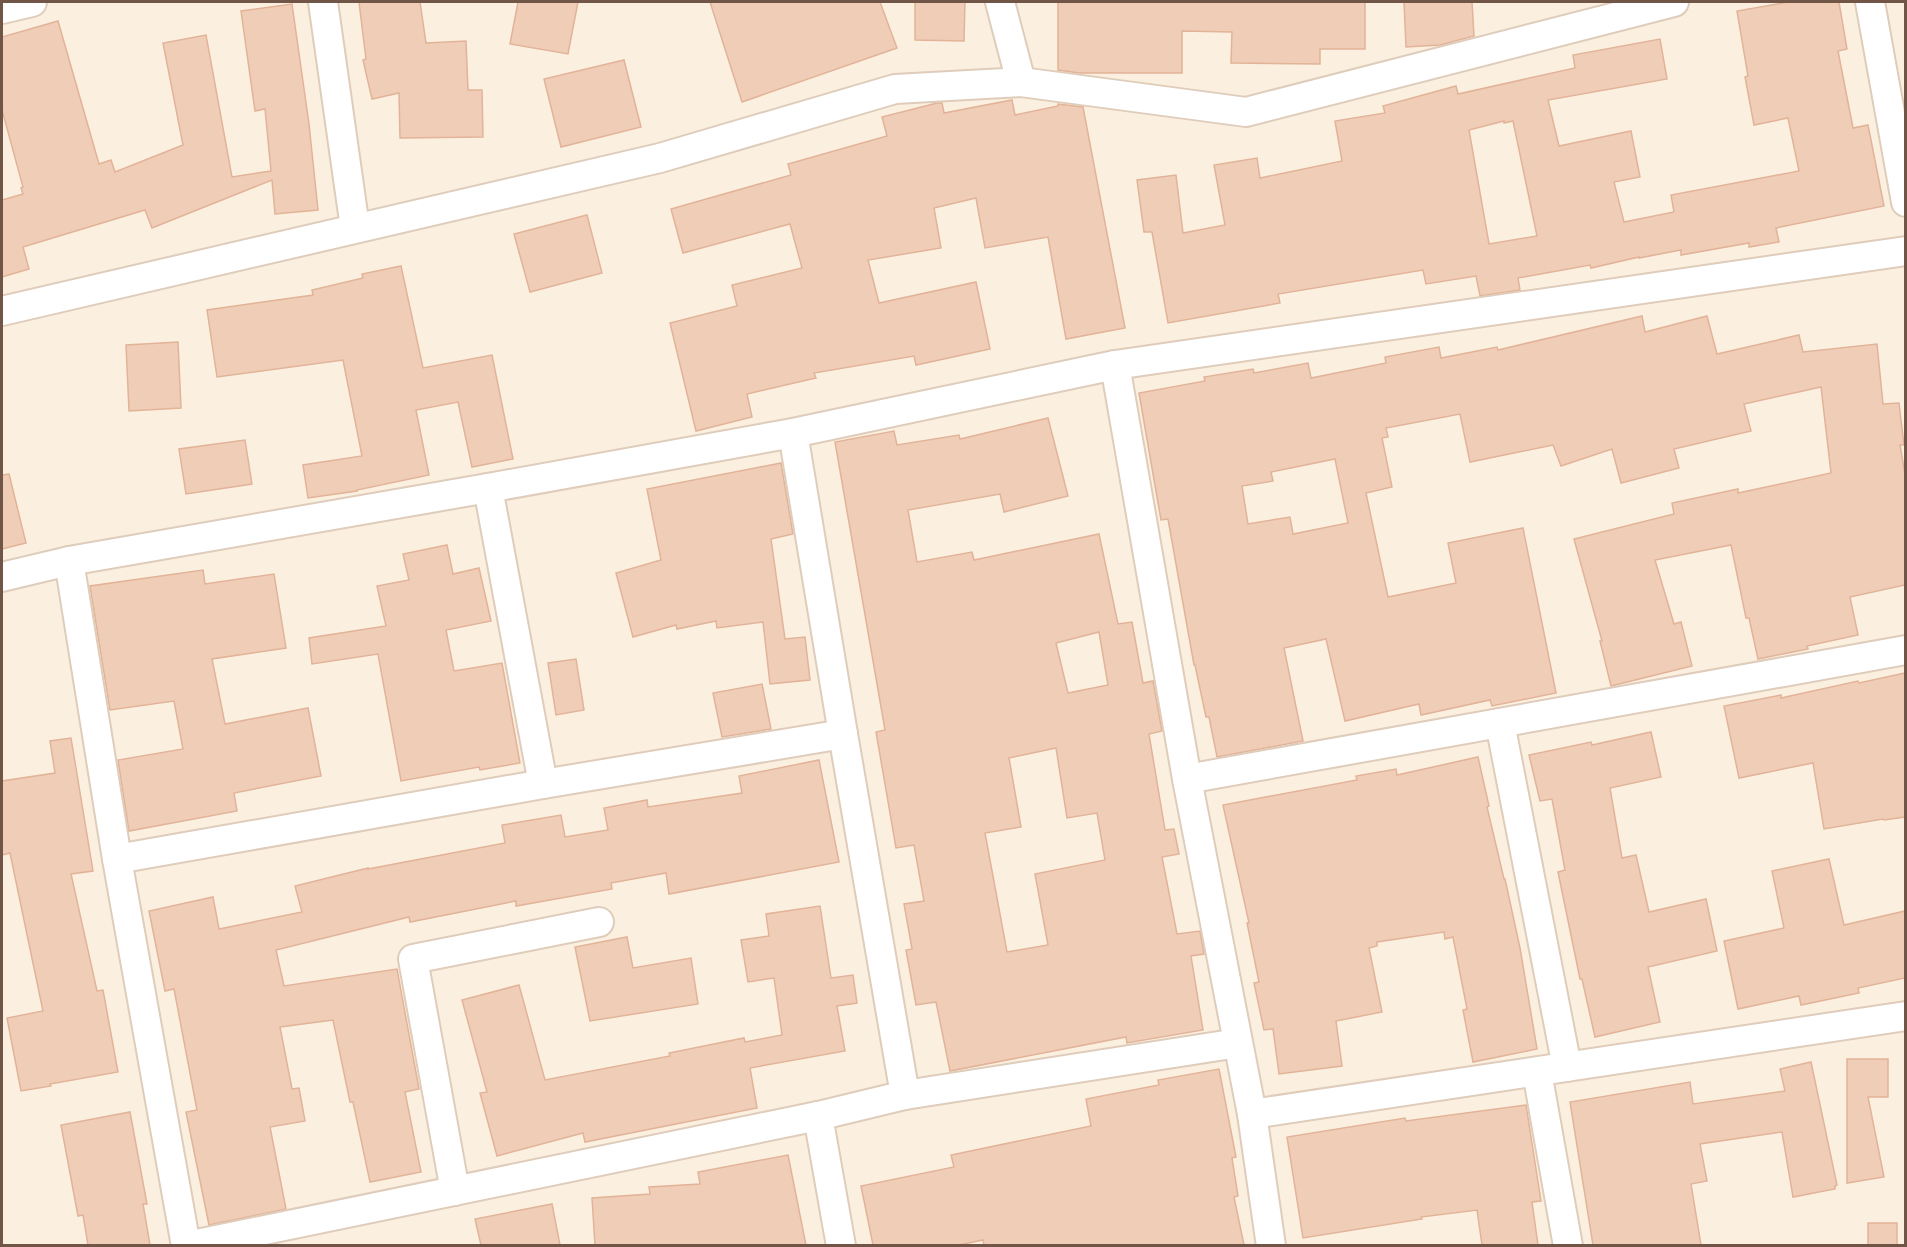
<svg xmlns="http://www.w3.org/2000/svg" width="1907" height="1247" font-family="'Fira Sans Condensed',sans-serif">
<style>
.building{fill:#f0cdb7;stroke:#e2b398;stroke-width:1.5;fill-rule:evenodd}
.lines{fill:none;stroke-linecap:round;stroke-linejoin:round}
.street-casing{stroke:#dfccbb;stroke-width:32}
.street{stroke:#fff;stroke-width:28}
</style>
<rect width="100%" height="100%" fill="#fbf0df"/>
<g class="building">
<polygon points="359,2 420,2 426,43 466,41 468,90 482,90 483,137 400,138 399,93 372,99 363,60 366,59"/>
<polygon points="518,2 578,2 568,54 510,44"/>
<polygon points="710,2 880,2 897,48 742,102"/>
<polygon points="915,2 965,2 964,41 915,40"/>
<polygon points="1058,2 1365,2 1365,49 1320,49 1320,64 1231,63 1232,32 1182,31 1182,73 1079,73 1058,70"/>
<polygon points="1404,2 1472,2 1474,36 1440,45 1406,47"/>
<path d="M1788,2h51l8,47 -9,2 15,77 15,-3 16,81 -108,22 3,14 -30,5v-4l-68,12v-5l-42,8v-1l-48,11 -1,-3 -72,13 2,12 -40,6 -4,-20 -50,8 -3,-14 -145,24 2,9 -112,20 -16,-91h-8l-7,-52 39,-5 7,58 42,-8 -11,-60 43,-7 3,20 82,-17 -7,-40 50,-8 -2,-7 73,-20 2,8 117,-26 -2,-13 87,-16 7,40 -119,21 11,46 72,-15 9,46 -26,5 10,40 50,-10 -3,-17 128,-24 -11,-53 -34,7 -9,-48 3,-1 -11,-65zM1504,121v2l9,-2 24,115 -48,8 -20,-114z"/>
<polygon points="292,4 309,124 318,210 275,214 272,180 152,228 145,210 23,247 29,269 2,277 2,200 23,194 21,188 23,187 2,110 2,37 58,21 99,164 111,160 115,172 183,145 163,43 206,35 232,177 271,171 265,109 255,111 241,11"/>
<polygon points="624,60 641,127 561,147 544,79"/>
<polygon points="1012,100 1015,115 1058,106 1058,104 1083,107 1125,328 1066,339 1048,237 985,248 976,198 934,208 941,248 868,260 879,303 976,282 990,349 916,365 914,356 814,373 816,378 747,394 752,417 696,431 670,323 737,306 732,285 802,268 790,224 683,253 671,209 791,175 788,164 887,136 882,117 937,103 942,103 944,113"/>
<polygon points="587,215 602,273 530,292 514,234"/>
<polygon points="401,266 423,368 492,355 513,459 472,467 458,402 416,410 429,475 357,490 357,491 308,498 303,465 362,456 343,360 217,377 207,310 313,295 312,290 363,278 362,274"/>
<path d="M1642,316l3,16 62,-16 10,38 82,-19 4,17 74,-8 6,60 16,-1 5,42h-4l5,29v111l-55,12 8,38 -51,11 1,3 -50,10 -9,-41h-3l-15,-73 -76,15 19,64 7,-2 11,44 -81,20 -11,-45h2l-28,-102 100,-25 -2,-11 66,-14v4l93,-20 -10,-86 -77,17 7,27 -77,18 5,19 -58,15 -9,-34 -51,17 -8,-21 -83,17 -10,-48 -74,14 2,9 -6,1 10,49 -26,6 22,104 68,-14 -8,-40 75,-15 33,165 -64,13 -2,-6 -69,15 -2,-11 -74,17 -19,-82 -42,9 19,93 -86,16 -8,-40h-3l-11,-52h-1l-26,-146 -7,1 -22,-127 66,-12 -1,-4 49,-8 1,4 54,-10 3,15 75,-15 -1,-6 54,-10 2,11 56,-11 1,3zM1335,459l13,64 -55,11 -3,-17 -42,7 -6,-38 31,-5 -2,-9z"/>
<polygon points="178,342 181,408 129,411 126,345"/>
<path d="M1048,418l20,78 -64,16 -4,-18 -92,16 9,52 55,-10 2,8 125,-26 19,90 14,-2 11,61 10,-2 9,50 -13,3 16,96 9,-1 5,25 -17,3 15,77 23,-3 4,23 -13,2 12,74 -76,13 -1,-6 -176,34 -14,-69 -20,3 -10,-55 6,-1 -8,-45 20,-3 -10,-56 -18,3 -20,-116 9,-2 -50,-288 59,-11 3,14 62,-10 1,4zM1099,632l9,53 -40,8 -12,-50zM1056,748l11,70 30,-5 8,47 -70,14 13,71 -41,7 -22,-119 36,-6 -12,-69z"/>
<polygon points="245,440 252,484 186,494 179,449"/>
<polygon points="781,463 793,534 771,539 785,639 805,637 810,680 770,684 763,622 717,628 716,621 677,629 676,625 633,637 616,573 661,560 647,489"/>
<polygon points="9,474 26,543 2,549 2,475"/>
<polygon points="447,545 453,574 479,568 491,621 446,630 454,671 502,663 520,763 480,770 479,767 401,781 378,654 312,664 309,638 386,626 377,586 409,580 403,554"/>
<polygon points="203,570 205,584 274,574 286,648 212,659 225,724 308,708 321,776 234,793 237,811 129,831 118,760 183,749 174,701 110,710 90,586"/>
<polygon points="576,659 584,710 556,715 548,663"/>
<polygon points="1905,673 1905,817 1884,820 1883,819 1824,829 1813,763 1739,778 1724,706 1781,695 1781,698 1858,681 1859,683"/>
<polygon points="762,684 771,729 722,737 713,693"/>
<polygon points="1651,732 1661,777 1610,788 1622,858 1636,855 1649,912 1706,899 1717,951 1648,967 1660,1022 1595,1037 1582,979 1580,979 1558,872 1565,870 1552,799 1540,801 1529,755 1591,742 1592,745"/>
<polygon points="71,738 93,871 71,874 97,991 103,990 118,1072 50,1084 51,1086 21,1091 7,1018 43,1011 10,853 2,855 2,781 55,773 50,741"/>
<polygon points="1478,757 1489,806 1487,807 1504,879 1505,879 1520,948 1537,1049 1473,1062 1463,1010 1467,1009 1453,937 1445,939 1444,932 1377,942 1377,946 1369,948 1382,1012 1336,1021 1342,1066 1279,1074 1273,1029 1264,1030 1254,983 1259,982 1247,923 1249,923 1223,805 1357,780 1356,776 1396,769 1397,775"/>
<polygon points="819,760 839,862 669,894 666,873 611,883 612,889 516,906 516,901 410,922 409,917 276,950 284,986 397,969 419,1089 405,1092 421,1172 370,1182 353,1102 350,1102 333,1020 280,1027 292,1089 299,1088 305,1121 270,1127 286,1209 209,1225 186,1112 197,1110 174,989 165,991 149,911 213,897 219,929 302,912 295,886 368,868 368,869 505,843 502,825 561,815 565,837 608,830 604,808 647,800 648,807 742,793 739,776"/>
<polygon points="1829,859 1844,925 1905,911 1905,978 1858,988 1859,993 1801,1005 1799,996 1738,1009 1724,941 1784,928 1772,871"/>
<polygon points="820,906 831,978 853,975 857,1003 837,1006 845,1051 750,1068 757,1108 585,1142 583,1133 497,1156 480,1093 487,1092 462,1000 519,985 545,1080 670,1056 669,1053 744,1038 745,1042 782,1035 774,978 748,982 741,940 769,936 766,914"/>
<polygon points="627,937 633,968 691,958 698,1004 590,1021 575,947"/>
<polygon points="1847,1059 1888,1059 1888,1097 1868,1097 1884,1177 1847,1183"/>
<polygon points="1811,1062 1837,1185 1835,1186 1835,1189 1793,1197 1782,1132 1700,1144 1707,1181 1691,1184 1701,1245 1593,1245 1570,1102 1690,1082 1693,1104 1785,1091 1780,1069"/>
<polygon points="1219,1069 1236,1157 1232,1158 1238,1196 1234,1197 1244,1245 984,1245 983,1240 959,1245 873,1245 861,1186 954,1167 951,1155 1091,1126 1086,1099 1159,1085 1158,1080"/>
<polygon points="1526,1105 1541,1201 1532,1202 1538,1245 1482,1245 1477,1210 1421,1217 1422,1219 1303,1238 1287,1137 1405,1118 1406,1121"/>
<polygon points="130,1112 147,1204 143,1204 150,1245 88,1245 83,1215 78,1216 61,1125"/>
<polygon points="788,1155 806,1245 595,1245 592,1198 650,1194 649,1187 700,1184 698,1172"/>
<polygon points="552,1204 560,1245 481,1245 475,1219"/>
<rect x="1868" y="1223" width="29" height="22"/>
</g>
<g class="lines">
<defs>
<g id="street">
<polyline points="323,2 355,228"/>
<polyline points="1000,2 1021,82"/>
<polyline points="1870,2 1906,202"/>
<polyline points="2,9 32,2"/>
<polyline points="2,311 660,158 895,89 1021,82 1246,112 1674,2"/>
<polyline points="1115,365 1187,779 1252,1114 1271,1246"/>
<polyline points="793,433 843,734 905,1095"/>
<polyline points="488,488 543,784"/>
<polyline points="69,561 117,859 186,1246"/>
<polyline points="2,577 69,561 488,488 793,433 1115,365 1906,251"/>
<polyline points="1500,723 1567,1067"/>
<polyline points="1187,779 1906,650"/>
<polyline points="117,859 543,784 843,734"/>
<polyline points="1537,1072 1568,1246"/>
<polyline points="1252,1114 1906,1016"/>
<polyline points="818,1116 841,1246"/>
<polyline points="455,1191 413,959 599,922"/>
<polyline points="187,1246 818,1116 905,1095 1238,1043"/>
</g>
</defs>
<use href="#street" class="street-casing"/>
<use href="#street" class="street"/>
</g>
<rect width="1907" height="1247" fill="none" stroke="#715547" stroke-width="6"/>
</svg>
